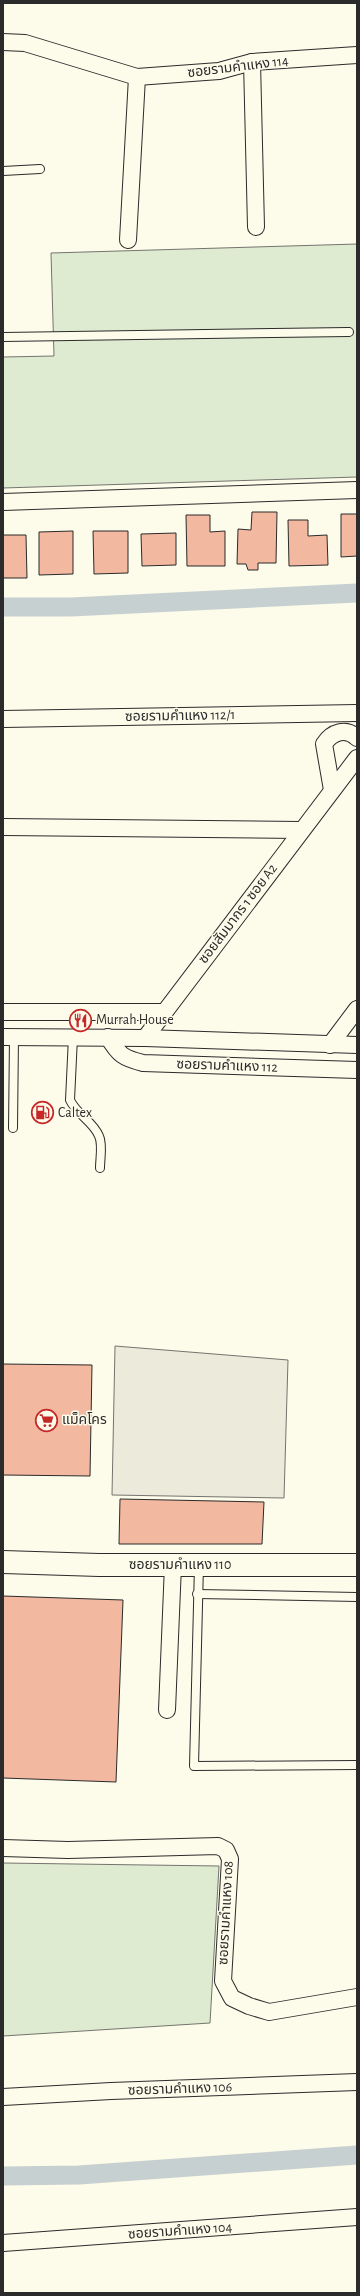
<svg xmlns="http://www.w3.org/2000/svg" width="360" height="2296" font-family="'Alegreya Sans','Noto Sans Thai',sans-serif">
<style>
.green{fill:#deebd1;stroke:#74746e}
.parking{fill:#eceadb;stroke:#74746e}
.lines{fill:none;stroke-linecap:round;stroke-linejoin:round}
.canal{stroke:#c7d0d0;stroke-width:19}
.building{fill:#f2b8a0;stroke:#2b2b2b}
.lane-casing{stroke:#2b2b2b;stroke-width:10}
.street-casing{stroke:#2b2b2b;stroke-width:18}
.secondary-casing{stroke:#2b2b2b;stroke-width:24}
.lane{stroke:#fdfbea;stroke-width:8}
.street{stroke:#fdfbea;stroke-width:16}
.secondary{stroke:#fdfbea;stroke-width:22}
.labels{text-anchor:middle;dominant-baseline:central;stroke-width:3;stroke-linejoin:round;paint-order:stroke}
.street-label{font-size:14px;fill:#2b2b2b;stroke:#fdfbea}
.poi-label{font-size:14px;fill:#2b2b2b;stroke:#fdfbea;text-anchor:start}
</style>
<rect width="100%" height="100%" fill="#fdfbea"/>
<g class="green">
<polygon points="357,244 357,477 3,488 3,357 54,356 51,253"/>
<polygon points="3,1863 219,1866 210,2023 3,2036"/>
</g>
<polygon class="parking" points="115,1346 288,1360 284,1498 112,1495"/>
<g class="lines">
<g class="canal">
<polyline points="3,607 71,607 357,593"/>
<polyline points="3,2176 79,2175 357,2155"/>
</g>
</g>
<g class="building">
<polygon points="252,512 277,512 276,563 258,563 258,570 248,570 246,564 237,564 238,529 251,530"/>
<polygon points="341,514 357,514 357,556 341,557"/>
<polygon points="186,515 210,515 210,532 225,531 225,566 187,566"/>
<polygon points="288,520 308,520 308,536 327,535 328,565 289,566"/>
<polygon points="73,531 73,574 39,575 39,532"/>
<polygon points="93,531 128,531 128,573 94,574"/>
<polygon points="176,533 176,565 142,566 141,534"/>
<polygon points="3,535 26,535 27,578 3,578"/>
<polygon points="3,1364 92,1365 90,1476 3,1475"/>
<polygon points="120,1499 264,1502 262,1544 119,1544"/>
<polygon points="3,1596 123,1600 116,1782 3,1778"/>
</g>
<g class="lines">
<defs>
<g id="lane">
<polyline points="3,171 40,169"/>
<polyline points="3,337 349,332"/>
<path d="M73,1037l-3,63c7,15 23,21 29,36 4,8 1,23 1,32"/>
<polyline points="13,1128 14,1037"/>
<polyline points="199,1565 194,1766 357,1765"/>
<polyline points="197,1594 357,1597"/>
</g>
<g id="street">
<polyline points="3,42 25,43 137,77 219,71 252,62 357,55"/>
<polyline points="252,62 256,227"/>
<polyline points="128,240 137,77"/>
<polyline points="3,502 357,490"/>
<polyline points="3,719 357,713"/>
<path d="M332,790l-8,-46c8,-12 22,-17 33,-6"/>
<polyline points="3,827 300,830"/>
<polyline points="3,1012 164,1012"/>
<polyline points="3,1037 145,1038 357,1045"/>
<path d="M108,1037c11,18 15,21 35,26l214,7"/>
<polyline points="145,1038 357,758"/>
<polyline points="330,1045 357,1009"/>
<polyline points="167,1710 173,1565"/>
<polyline points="3,1848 68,1850 218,1846 226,1850 230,1859 223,1981 232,1998 249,2006 269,2012 357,1997"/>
<polyline points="3,2097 111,2091 357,2082"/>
<polyline points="3,2243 357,2217"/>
</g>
<polyline id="secondary" points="3,1562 99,1565 357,1565"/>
</defs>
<use href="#lane" class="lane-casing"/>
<use href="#street" class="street-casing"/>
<use href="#secondary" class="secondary-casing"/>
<use href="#lane" class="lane"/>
<use href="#street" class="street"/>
<use href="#secondary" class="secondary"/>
</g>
<defs>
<symbol id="restaurant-ring" viewBox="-11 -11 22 22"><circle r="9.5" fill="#fdfbea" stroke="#c62828" stroke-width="1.5"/><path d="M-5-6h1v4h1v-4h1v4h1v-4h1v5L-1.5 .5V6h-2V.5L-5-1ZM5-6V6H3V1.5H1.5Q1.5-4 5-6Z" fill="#c62828"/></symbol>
<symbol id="fuel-ring" viewBox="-11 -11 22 22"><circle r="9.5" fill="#fdfbea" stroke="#c62828" stroke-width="1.5"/><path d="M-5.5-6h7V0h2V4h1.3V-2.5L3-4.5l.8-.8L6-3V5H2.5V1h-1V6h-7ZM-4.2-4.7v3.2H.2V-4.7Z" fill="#c62828"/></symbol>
<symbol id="supermarket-ring" viewBox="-11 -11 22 22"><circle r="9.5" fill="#fdfbea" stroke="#c62828" stroke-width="1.5"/><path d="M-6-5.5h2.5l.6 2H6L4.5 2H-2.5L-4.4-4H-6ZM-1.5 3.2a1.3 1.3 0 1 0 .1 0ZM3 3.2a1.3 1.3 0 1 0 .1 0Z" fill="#c62828"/></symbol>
</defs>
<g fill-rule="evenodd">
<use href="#restaurant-ring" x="68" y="1008" width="25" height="25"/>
<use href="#fuel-ring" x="30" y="1100" width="25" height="25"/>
<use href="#supermarket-ring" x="34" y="1408" width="25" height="25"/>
</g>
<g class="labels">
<g class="street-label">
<text transform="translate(238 67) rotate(-7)">ซอยรามคำแหง 114</text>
<text transform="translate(180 716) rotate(-1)">ซอยรามคำแหง 112/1</text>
<text transform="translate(238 914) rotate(-53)">ซอยสัมมากร 1 ซอย A2</text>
<text transform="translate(227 1066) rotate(2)">ซอยรามคำแหง 112</text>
<text x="180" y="1565">ซอยรามคำแหง 110</text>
<text transform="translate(226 1913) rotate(-87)">ซอยรามคำแหง 108</text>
<text transform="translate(180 2089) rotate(-2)">ซอยรามคําแหง 106</text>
<text transform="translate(180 2231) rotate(-4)">ซอยรามคําแหง 104</text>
</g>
<g class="poi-label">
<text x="96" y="1020">Murrah House</text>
<text x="58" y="1113">Caltex</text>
<text x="62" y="1420">แม็คโคร</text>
</g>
</g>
<rect width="360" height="2296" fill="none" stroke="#2b2b2b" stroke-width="8"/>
</svg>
